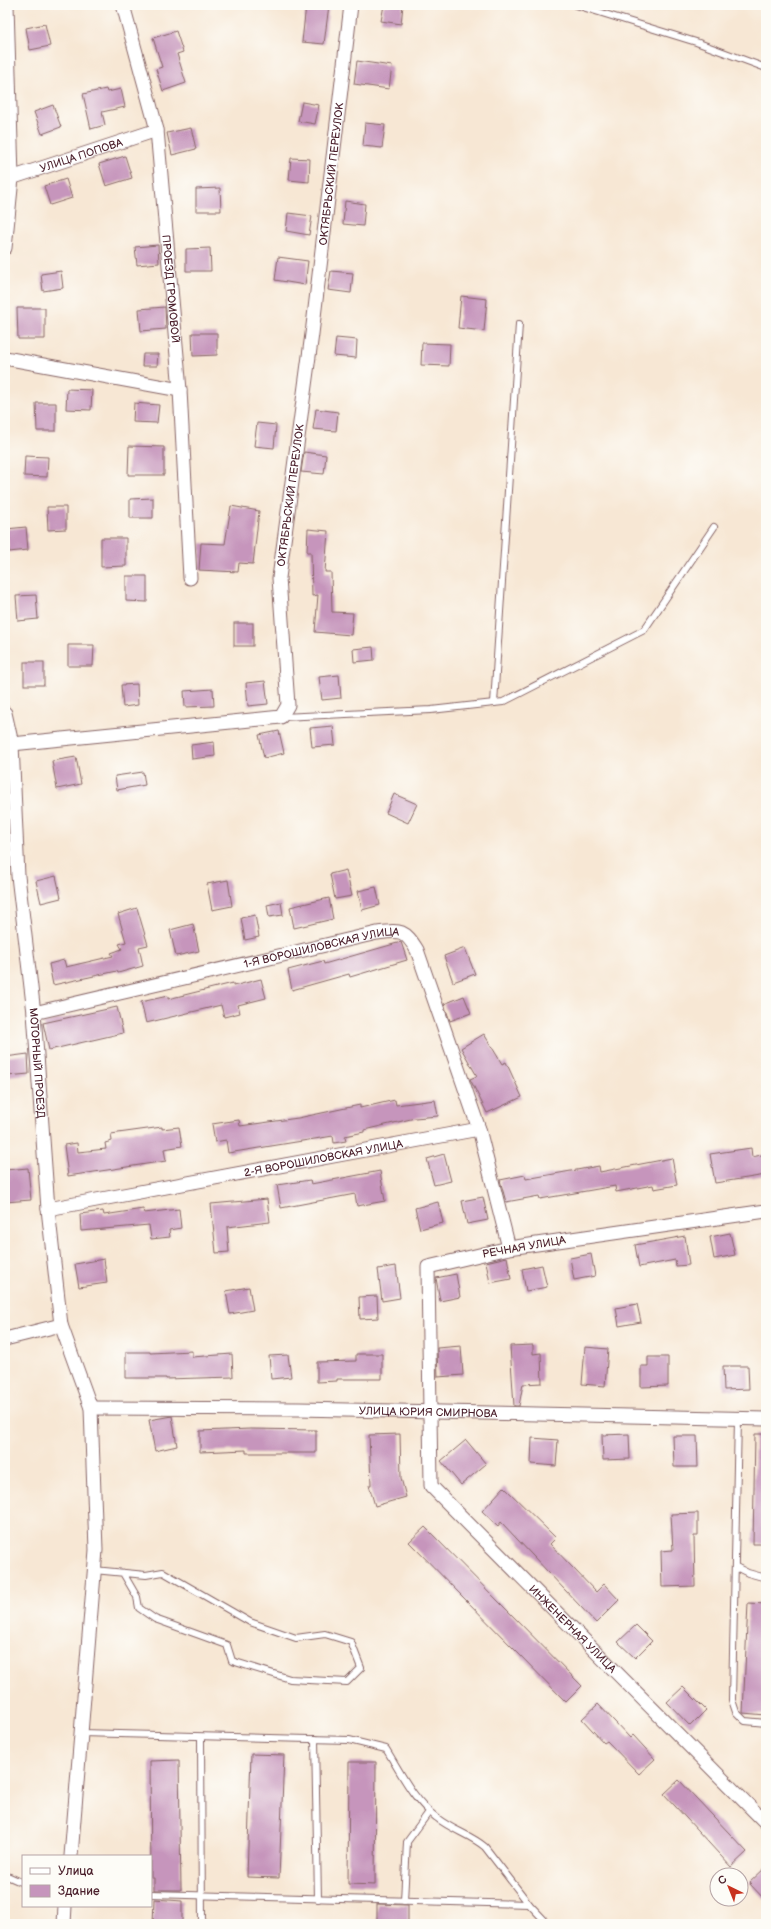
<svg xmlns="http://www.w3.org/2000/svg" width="771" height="1929" font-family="'Balsamiq Sans',sans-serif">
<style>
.building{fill:#c695bc}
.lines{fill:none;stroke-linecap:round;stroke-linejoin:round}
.lane-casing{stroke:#876566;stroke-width:8}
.street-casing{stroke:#876566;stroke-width:15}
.lane{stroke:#fff;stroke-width:6}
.street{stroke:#fff;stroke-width:13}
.labels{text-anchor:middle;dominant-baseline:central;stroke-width:3;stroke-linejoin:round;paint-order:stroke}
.street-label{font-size:11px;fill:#4a1f2b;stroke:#fdfcf7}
</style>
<rect width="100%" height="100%" fill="#fdfcf7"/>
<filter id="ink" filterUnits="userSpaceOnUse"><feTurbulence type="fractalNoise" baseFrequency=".025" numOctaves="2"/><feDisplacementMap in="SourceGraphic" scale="8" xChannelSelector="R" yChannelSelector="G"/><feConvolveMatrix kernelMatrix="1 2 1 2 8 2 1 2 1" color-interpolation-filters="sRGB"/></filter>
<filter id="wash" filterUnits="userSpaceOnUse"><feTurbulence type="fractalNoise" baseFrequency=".012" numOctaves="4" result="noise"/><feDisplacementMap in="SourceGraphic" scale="16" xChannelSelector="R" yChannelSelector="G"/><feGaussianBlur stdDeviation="0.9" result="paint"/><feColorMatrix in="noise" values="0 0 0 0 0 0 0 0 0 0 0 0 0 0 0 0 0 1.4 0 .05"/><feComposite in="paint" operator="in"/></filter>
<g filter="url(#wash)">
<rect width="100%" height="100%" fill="#f7e7d4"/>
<g id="blocks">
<g class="building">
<polygon points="306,5 329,5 324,44 302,42"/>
<polygon points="384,5 403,5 401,24 381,21"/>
<polygon points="45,24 50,46 30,50 26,28"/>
<polygon points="176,31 183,52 177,54 186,83 163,91 156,69 162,67 153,38"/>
<polygon points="357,61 392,66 389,89 354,84"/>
<polygon points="106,89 107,92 121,89 125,107 102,112 105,125 91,129 83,94"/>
<polygon points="302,102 319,105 315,124 298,121"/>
<polygon points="53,105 61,127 42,134 34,112"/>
<polygon points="365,123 385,125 382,148 363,146"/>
<polygon points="191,128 196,149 172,155 167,133"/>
<polygon points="125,156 132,178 106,186 99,164"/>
<polygon points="291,158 310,159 309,182 289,180"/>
<polygon points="66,179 72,198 50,205 44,186"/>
<polygon points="220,188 221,211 196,211 196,189"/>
<polygon points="345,201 365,204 363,226 343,224"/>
<polygon points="288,213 312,216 309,235 286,231"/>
<polygon points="158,245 159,263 137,265 135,247"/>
<polygon points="210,248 211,271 186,271 186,249"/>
<polygon points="278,257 308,261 305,285 275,280"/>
<polygon points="61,271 63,288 43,291 41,274"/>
<polygon points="331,271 353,273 351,293 328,290"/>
<polygon points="461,296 487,299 484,331 458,328"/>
<polygon points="165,307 166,329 141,331 139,309"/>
<polygon points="17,308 45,308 45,339 18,339"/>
<polygon points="192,333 217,333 217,355 193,356"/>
<polygon points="336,338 357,340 356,358 334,356"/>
<polygon points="422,343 450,344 449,366 421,365"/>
<polygon points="143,354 158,354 157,366 142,366"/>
<polygon points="67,389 92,390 91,410 66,409"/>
<polygon points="36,403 56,403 56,431 37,431"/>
<polygon points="134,403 159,405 157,423 133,422"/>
<polygon points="316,409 338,412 336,431 313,429"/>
<polygon points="257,423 276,425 274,448 254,446"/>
<polygon points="129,446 164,447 164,475 128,475"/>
<polygon points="304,452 326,455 324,474 301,472"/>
<polygon points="25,456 48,457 47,477 24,476"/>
<polygon points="153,498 153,518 130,518 130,499"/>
<polygon points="231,506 259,511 253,564 239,563 238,572 199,570 201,543 225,544"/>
<polygon points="47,507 66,507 66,529 48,530"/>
<polygon points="26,527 28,550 9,552 6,529"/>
<polygon points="308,529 328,531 325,572 331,572 332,612 353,613 351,635 315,632 318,595 312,596 311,552 307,552"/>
<polygon points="101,538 126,538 126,566 101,567"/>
<polygon points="126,576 147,576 147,602 126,601"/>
<polygon points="36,595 38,619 18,621 16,596"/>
<rect x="234" y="623" width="19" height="23"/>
<polygon points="68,645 94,645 93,666 68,666"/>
<polygon points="373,647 374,660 354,662 353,649"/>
<rect x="24" y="662" width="20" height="23"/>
<polygon points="339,675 341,698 322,700 319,677"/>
<polygon points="265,681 268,704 248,706 246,683"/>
<polygon points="137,684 138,705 123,707 121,685"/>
<polygon points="213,689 214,706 185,707 184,691"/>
<polygon points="333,726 335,745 312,747 310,728"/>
<polygon points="279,731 284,753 264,758 259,735"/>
<polygon points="214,742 215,756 192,759 191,745"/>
<polygon points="76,757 81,784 57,789 52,761"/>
<polygon points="143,772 145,785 117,790 115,776"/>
<polygon points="394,794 417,804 408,823 386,813"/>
<polygon points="346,870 352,896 335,899 330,874"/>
<polygon points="56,876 61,898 41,903 36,881"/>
<polygon points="228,880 232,906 212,910 207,884"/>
<polygon points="376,887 380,905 362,910 358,891"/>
<polygon points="329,898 333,919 294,928 290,907"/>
<polygon points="281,902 283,915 269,917 267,905"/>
<polygon points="137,908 148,945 139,947 143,966 118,973 117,971 53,985 49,964 64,960 66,967 113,956 111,953 122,949 119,944 126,942 118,914"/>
<polygon points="255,915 259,937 245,940 241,918"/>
<polygon points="193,924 199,951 176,956 170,930"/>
<polygon points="401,942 407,960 350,977 349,974 292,990 288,970 323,961 324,964"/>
<polygon points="465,948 475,974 453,982 444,956"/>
<polygon points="261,979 266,998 238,1005 240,1013 224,1017 221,1005 146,1023 141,1002 168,996 168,999 233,983 233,986"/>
<polygon points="464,996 471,1013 450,1021 444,1004"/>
<polygon points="117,1007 123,1033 49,1050 43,1023"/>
<polygon points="484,1034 502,1064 506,1062 522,1097 487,1113 470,1079 477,1076 461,1048"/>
<polygon points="28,1054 29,1074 7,1076 5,1057"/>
<polygon points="395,1100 396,1105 435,1100 438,1116 415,1118 364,1130 364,1132 345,1136 346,1141 334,1143 333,1136 228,1153 226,1140 215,1142 212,1124 239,1120 240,1126 298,1118 360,1105 360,1108"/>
<polygon points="162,1127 162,1129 179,1127 182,1146 164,1149 166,1161 68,1176 64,1145 77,1143 78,1152 106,1149 105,1143 112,1141 111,1134"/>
<polygon points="751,1148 752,1157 766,1154 766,1175 715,1183 710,1154"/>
<polygon points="444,1154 451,1181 434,1185 427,1159"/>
<polygon points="672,1158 677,1185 654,1189 653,1185 616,1192 615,1186 540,1199 539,1196 506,1202 500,1180 525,1175 526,1179 599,1166 600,1172"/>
<polygon points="28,1168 31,1200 5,1202 5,1170"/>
<polygon points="380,1171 385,1201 357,1206 355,1194 281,1208 277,1185 310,1180 311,1184"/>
<polygon points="483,1197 488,1220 467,1224 462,1201"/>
<polygon points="267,1199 270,1222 227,1227 229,1252 216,1253 211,1204"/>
<polygon points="438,1202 443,1223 420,1229 415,1208"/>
<polygon points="143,1209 144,1213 179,1209 181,1228 169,1230 170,1237 151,1239 149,1225 81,1231 80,1214 103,1211 104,1215"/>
<polygon points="730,1233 735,1255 714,1259 710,1237"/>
<polygon points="685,1236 689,1265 676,1266 675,1260 639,1267 635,1245"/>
<polygon points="591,1254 595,1276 574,1280 570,1258"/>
<polygon points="507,1257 511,1279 490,1283 486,1262"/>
<polygon points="104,1259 107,1283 79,1287 75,1264"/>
<polygon points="542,1265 547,1287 526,1291 522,1269"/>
<polygon points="396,1266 400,1298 382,1301 378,1269"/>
<polygon points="456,1274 460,1297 440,1301 436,1278"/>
<polygon points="249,1287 253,1310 230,1314 226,1291"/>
<polygon points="377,1296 378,1318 360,1319 359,1297"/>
<polygon points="637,1304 641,1322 619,1326 616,1308"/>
<polygon points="533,1345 533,1354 541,1353 542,1383 523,1384 519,1406 514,1406 510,1346"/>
<polygon points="461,1346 463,1375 438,1377 437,1348"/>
<polygon points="585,1347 608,1349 605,1386 582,1384"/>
<polygon points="192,1351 192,1357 232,1354 233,1377 166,1379 166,1378 126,1378 126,1352 150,1352 150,1353"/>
<polygon points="356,1354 382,1354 382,1379 337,1379 337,1381 317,1382 317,1362 356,1361"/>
<polygon points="288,1355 291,1377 271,1379 269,1356"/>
<polygon points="648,1357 668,1357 668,1386 641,1387 641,1366 648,1366"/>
<polygon points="723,1366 748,1366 749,1389 724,1390"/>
<polygon points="172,1416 177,1446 155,1451 149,1420"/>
<polygon points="250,1429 316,1430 316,1453 246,1453 246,1450 200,1452 200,1431"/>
<polygon points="400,1434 401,1478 406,1497 375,1506 369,1485 371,1485 369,1435"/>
<polygon points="629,1434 630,1459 603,1460 602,1435"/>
<polygon points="755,1434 766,1434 766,1544 753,1544"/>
<polygon points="673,1436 697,1436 698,1467 674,1467"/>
<polygon points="532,1438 558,1440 556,1466 531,1464"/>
<polygon points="466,1440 486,1464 461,1485 441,1461"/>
<polygon points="504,1487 556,1538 550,1544 596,1592 604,1584 619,1600 596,1623 501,1522 498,1526 482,1511"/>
<polygon points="698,1513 698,1536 694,1536 695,1586 662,1587 661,1551 673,1550 671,1514"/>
<polygon points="425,1527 582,1686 566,1702 409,1542"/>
<polygon points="748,1603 766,1604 766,1715 743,1713"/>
<polygon points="636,1625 652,1641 635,1658 618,1642"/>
<polygon points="683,1687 706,1710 690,1726 667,1702"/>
<polygon points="598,1704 630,1738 633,1735 655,1759 639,1774 607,1741 604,1743 582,1719"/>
<polygon points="251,1754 284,1755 279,1878 247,1877"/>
<polygon points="179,1760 181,1890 154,1890 154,1878 151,1878 150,1761"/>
<polygon points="349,1762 376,1762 375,1885 348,1884"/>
<polygon points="679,1780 747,1852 731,1867 664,1794"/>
<polygon points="766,1867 766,1901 749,1883"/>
<polygon points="154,1899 182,1901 182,1924 153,1924"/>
<polygon points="377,1904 408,1905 408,1924 377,1924"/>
</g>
</g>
</g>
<g filter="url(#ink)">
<use href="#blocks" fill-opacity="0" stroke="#876566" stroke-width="1"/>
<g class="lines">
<defs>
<g id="lane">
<polyline points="576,5 696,42 766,68"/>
<polyline points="494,703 519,324"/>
<polyline points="282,717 431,710 503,702 644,630 714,527"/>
<polyline points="738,1419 732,1700 736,1712 745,1721 766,1723"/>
<polyline points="736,1567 748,1573 766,1578"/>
<polyline points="94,1570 146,1575 163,1572 250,1622 296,1638 325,1634 351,1642 361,1668 347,1682 290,1679 232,1661 227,1645 155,1619 139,1608 137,1597 123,1573"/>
<path d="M81,1733l268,7 37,9c15,24 28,52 51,69 15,12 34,17 48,29l44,57 -378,-10"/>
<polyline points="201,1737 202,1924"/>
<polyline points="315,1739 318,1899"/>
<polyline points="5,1875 23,1883"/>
<polyline points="404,1901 407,1842 429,1812"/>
<polyline points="529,1904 548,1924"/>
</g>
<g id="street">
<path id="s1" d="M123,5l34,125 23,260 10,188"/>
<path id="s2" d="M5,180l152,-50"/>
<polyline points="5,248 12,178 7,5"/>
<polyline points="5,358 180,390"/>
<path id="s3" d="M5,713l7,31 6,132 16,137 14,196 13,116 30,83 5,142 -25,306"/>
<path id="s4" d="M12,744l269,-27 7,-12 -9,-127 33,-244 39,-329"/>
<path id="s5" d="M34,1013l343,-80c24,-3 27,-4 40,17l62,179"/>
<path id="s6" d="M48,1209l431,-80 30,119"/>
<path id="s7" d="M766,1211l-257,37 -81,19 3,219 335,337"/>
<polyline points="5,1339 61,1325"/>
<path id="s8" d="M91,1408l208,1 467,10"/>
<polyline points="64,1924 65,1906"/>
</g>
</defs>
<use href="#lane" class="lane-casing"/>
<use href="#street" class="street-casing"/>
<use href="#lane" class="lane"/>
<use href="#street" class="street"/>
</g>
</g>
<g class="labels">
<g class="street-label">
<text stroke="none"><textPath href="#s2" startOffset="80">УЛИЦА ПОПОВА</textPath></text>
<text stroke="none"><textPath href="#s4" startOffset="819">ОКТЯБРЬСКИЙ ПЕРЕУЛОК</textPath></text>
<text stroke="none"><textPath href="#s1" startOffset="289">ПРОЕЗД ГРОМОВОЙ</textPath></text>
<text stroke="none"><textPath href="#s4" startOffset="495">ОКТЯБРЬСКИЙ ПЕРЕУЛОК</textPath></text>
<text stroke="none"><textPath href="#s5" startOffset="295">1-Я ВОРОШИЛОВСКАЯ УЛИЦА</textPath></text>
<text stroke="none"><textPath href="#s3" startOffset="352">МОТОРНЫЙ ПРОЕЗД</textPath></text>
<text stroke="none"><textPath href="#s6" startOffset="280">2-Я ВОРОШИЛОВСКАЯ УЛИЦА</textPath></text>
<text transform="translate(524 1247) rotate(-10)">РЕЧНАЯ УЛИЦА</text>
<text stroke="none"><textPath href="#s8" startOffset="337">УЛИЦА ЮРИЯ СМИРНОВА</textPath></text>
<text stroke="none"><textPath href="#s7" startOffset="763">ИНЖЕНЕРНАЯ УЛИЦА</textPath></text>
</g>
</g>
<rect width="771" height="1929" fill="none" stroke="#fdfcf7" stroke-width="20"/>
<rect x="22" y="1855" width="130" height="52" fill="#fdfcf7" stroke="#b5a4a5"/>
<rect x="30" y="1868" width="20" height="6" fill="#ffffff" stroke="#b5a4a5"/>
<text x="58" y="1875" font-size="12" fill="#4a1f2b">Улица</text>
<rect x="30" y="1885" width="20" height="12" fill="#c695bc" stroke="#b5a4a5"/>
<text x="58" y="1895" font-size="12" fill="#4a1f2b">Здание</text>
<g transform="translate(729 1887) rotate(317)"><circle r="19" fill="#fdfcf7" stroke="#b5a4a5"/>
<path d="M0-3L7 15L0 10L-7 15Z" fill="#c8321e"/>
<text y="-6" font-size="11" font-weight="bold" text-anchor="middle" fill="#4a1f2b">С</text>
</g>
</svg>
